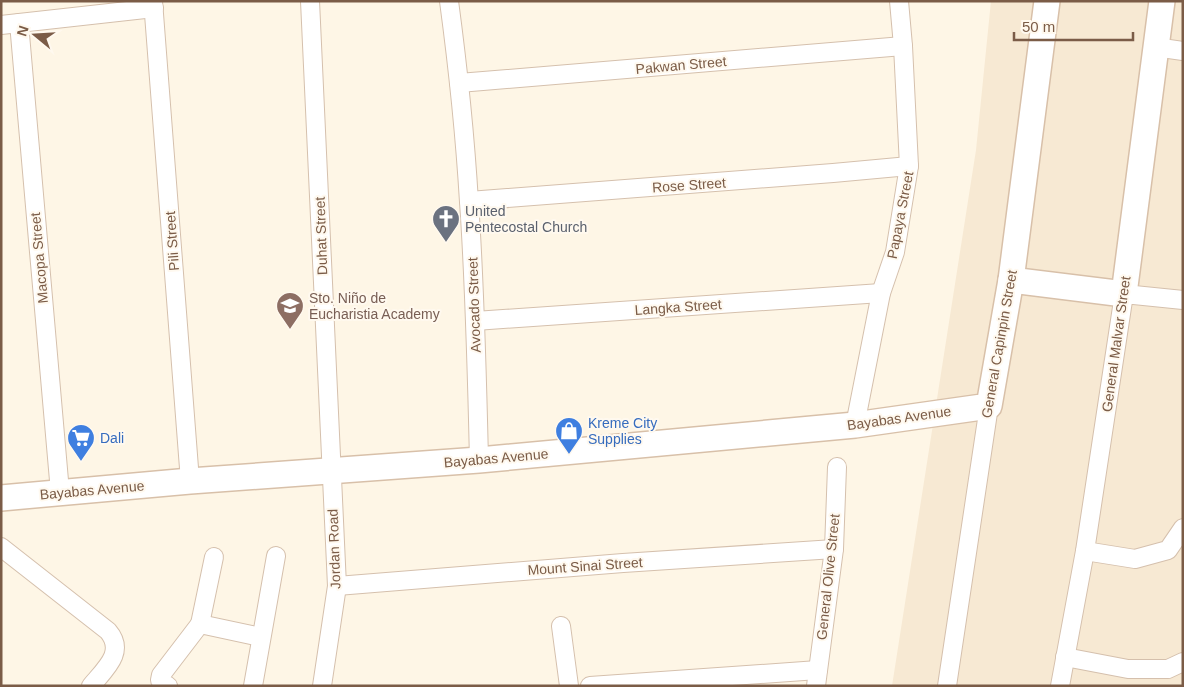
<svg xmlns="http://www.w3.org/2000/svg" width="1184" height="687" font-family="Arial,sans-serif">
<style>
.residential{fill:#f7e9d3}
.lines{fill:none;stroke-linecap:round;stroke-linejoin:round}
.street-casing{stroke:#d5c0ad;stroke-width:20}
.secondary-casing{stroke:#d8c0a9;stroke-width:28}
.street{stroke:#fff;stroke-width:18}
.secondary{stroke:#fff;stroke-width:25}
.labels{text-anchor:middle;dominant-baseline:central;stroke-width:4;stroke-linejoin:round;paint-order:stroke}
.street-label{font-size:14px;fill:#7b5c47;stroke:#fff9ef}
.worship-label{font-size:14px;fill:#5b616d;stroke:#fff9ef;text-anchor:start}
.education-label{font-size:14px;fill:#785e54;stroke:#fff9ef;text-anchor:start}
.shop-label{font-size:14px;fill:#366cbe;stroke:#fff9ef;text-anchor:start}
</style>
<rect width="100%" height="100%" fill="#fef6e6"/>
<polygon class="residential" points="991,1 1183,1 1183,686 892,686 976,150"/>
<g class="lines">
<defs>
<g id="street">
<polyline points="153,1 190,481"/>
<polyline points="310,1 337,586 322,686"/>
<path d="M449,1c9,67 16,134 20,201 6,85 8,172 10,258"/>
<polyline points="19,23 60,492"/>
<polyline points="1,25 154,8"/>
<polyline points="1155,47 1183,51"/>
<polyline points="459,83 903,46"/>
<polyline points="469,201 833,173 909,166"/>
<polyline points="475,321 881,293"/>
<polyline points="855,425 881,293 895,252 909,166 903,46 899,1"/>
<path d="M1,547l107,84c18,21 -3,38 -17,55"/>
<polyline points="1085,551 1135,559 1168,550 1183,528"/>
<polyline points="337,586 623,563 834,549"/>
<polyline points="200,624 214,557"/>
<polyline points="561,626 569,686"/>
<polyline points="1065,657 1128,669 1168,669 1183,662"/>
<polyline points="168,686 163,683 160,680 161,675 200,624 261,637"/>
<polyline points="253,686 276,556"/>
<polyline points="590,686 818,670"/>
<polyline points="816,686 834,549 837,467"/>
<polyline points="947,686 989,406"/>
<polyline points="1060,686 1085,551 1124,294 1183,300"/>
</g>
<g id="secondary">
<polyline points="1011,280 1124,294 1162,1"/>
<polyline points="1,498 190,481 479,460 855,425 989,406 1011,280 1047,1"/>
</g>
</defs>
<use href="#street" class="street-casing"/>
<use href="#secondary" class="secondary-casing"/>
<use href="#street" class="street"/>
<use href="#secondary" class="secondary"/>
</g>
<defs>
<symbol id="church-pin" viewBox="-11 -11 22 30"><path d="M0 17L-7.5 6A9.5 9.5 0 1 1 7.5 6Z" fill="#6b7280" stroke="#fff9ef"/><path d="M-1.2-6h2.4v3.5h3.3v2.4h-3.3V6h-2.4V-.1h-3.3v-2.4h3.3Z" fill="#fff"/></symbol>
<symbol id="school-pin" viewBox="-11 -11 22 30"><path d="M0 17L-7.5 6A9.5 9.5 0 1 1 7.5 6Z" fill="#8d6e63" stroke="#fff9ef"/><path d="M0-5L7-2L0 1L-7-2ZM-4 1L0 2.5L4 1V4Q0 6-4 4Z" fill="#fff"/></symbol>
<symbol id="shop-pin" viewBox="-11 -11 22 30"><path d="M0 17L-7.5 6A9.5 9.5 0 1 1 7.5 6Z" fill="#3f7fe0" stroke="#fff9ef"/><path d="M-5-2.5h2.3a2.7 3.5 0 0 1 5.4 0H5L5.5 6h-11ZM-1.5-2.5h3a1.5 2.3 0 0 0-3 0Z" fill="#fff"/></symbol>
<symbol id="supermarket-pin" viewBox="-11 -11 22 30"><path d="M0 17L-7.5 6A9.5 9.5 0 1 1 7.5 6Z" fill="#3f7fe0" stroke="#fff9ef"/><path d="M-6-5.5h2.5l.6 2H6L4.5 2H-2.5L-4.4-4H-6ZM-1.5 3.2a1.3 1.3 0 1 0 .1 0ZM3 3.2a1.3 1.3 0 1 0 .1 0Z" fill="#fff"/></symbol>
</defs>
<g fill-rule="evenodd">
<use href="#church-pin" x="430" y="203" width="32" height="43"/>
<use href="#school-pin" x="274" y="290" width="32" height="43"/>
<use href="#shop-pin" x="553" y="415" width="32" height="43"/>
<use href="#supermarket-pin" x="65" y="422" width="32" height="43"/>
</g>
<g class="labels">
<g class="street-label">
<text transform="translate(681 65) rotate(-5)">Pakwan Street</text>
<text transform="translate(689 185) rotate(-4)">Rose Street</text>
<text transform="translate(900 215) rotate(-79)">Papaya Street</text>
<text transform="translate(321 236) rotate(-92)">Duhat Street</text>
<text transform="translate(172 241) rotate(-94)">Pili Street</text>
<text transform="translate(39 258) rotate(-95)">Macopa Street</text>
<text transform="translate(474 305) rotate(-92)">Avocado Street</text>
<text transform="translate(678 307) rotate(-4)">Langka Street</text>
<text transform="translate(999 344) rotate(-80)">General Capinpin Street</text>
<text transform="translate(1116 344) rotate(-82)">General Malvar Street</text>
<text transform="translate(899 418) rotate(-8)">Bayabas Avenue</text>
<text transform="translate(496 458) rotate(-5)">Bayabas Avenue</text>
<text transform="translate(92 490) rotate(-5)">Bayabas Avenue</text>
<text transform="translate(334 549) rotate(-92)">Jordan Road</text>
<text transform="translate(585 566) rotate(-4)">Mount Sinai Street</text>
<text transform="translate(828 577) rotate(-84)">General Olive Street</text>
</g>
<g class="worship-label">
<text x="465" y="211">United<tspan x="465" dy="16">Pentecostal Church</tspan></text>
</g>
<g class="education-label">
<text x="309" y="298">Sto. Niño de<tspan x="309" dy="16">Eucharistia Academy</tspan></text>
</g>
<g class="shop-label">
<text x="588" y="423">Kreme City<tspan x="588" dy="16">Supplies</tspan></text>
<text x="100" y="438">Dali</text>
</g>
</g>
<rect width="1184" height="687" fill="none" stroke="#7b5c47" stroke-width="5"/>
<g transform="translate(35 35) rotate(288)" stroke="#fff9ef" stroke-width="4" paint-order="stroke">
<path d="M0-4L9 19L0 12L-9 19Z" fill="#7b5c47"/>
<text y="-8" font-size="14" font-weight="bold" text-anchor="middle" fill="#7b5c47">N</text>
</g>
<path d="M1014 32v8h119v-8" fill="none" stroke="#7b5c47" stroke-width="2.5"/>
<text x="1022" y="32" font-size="15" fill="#7b5c47" stroke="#fff9ef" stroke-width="4" paint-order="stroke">50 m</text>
</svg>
